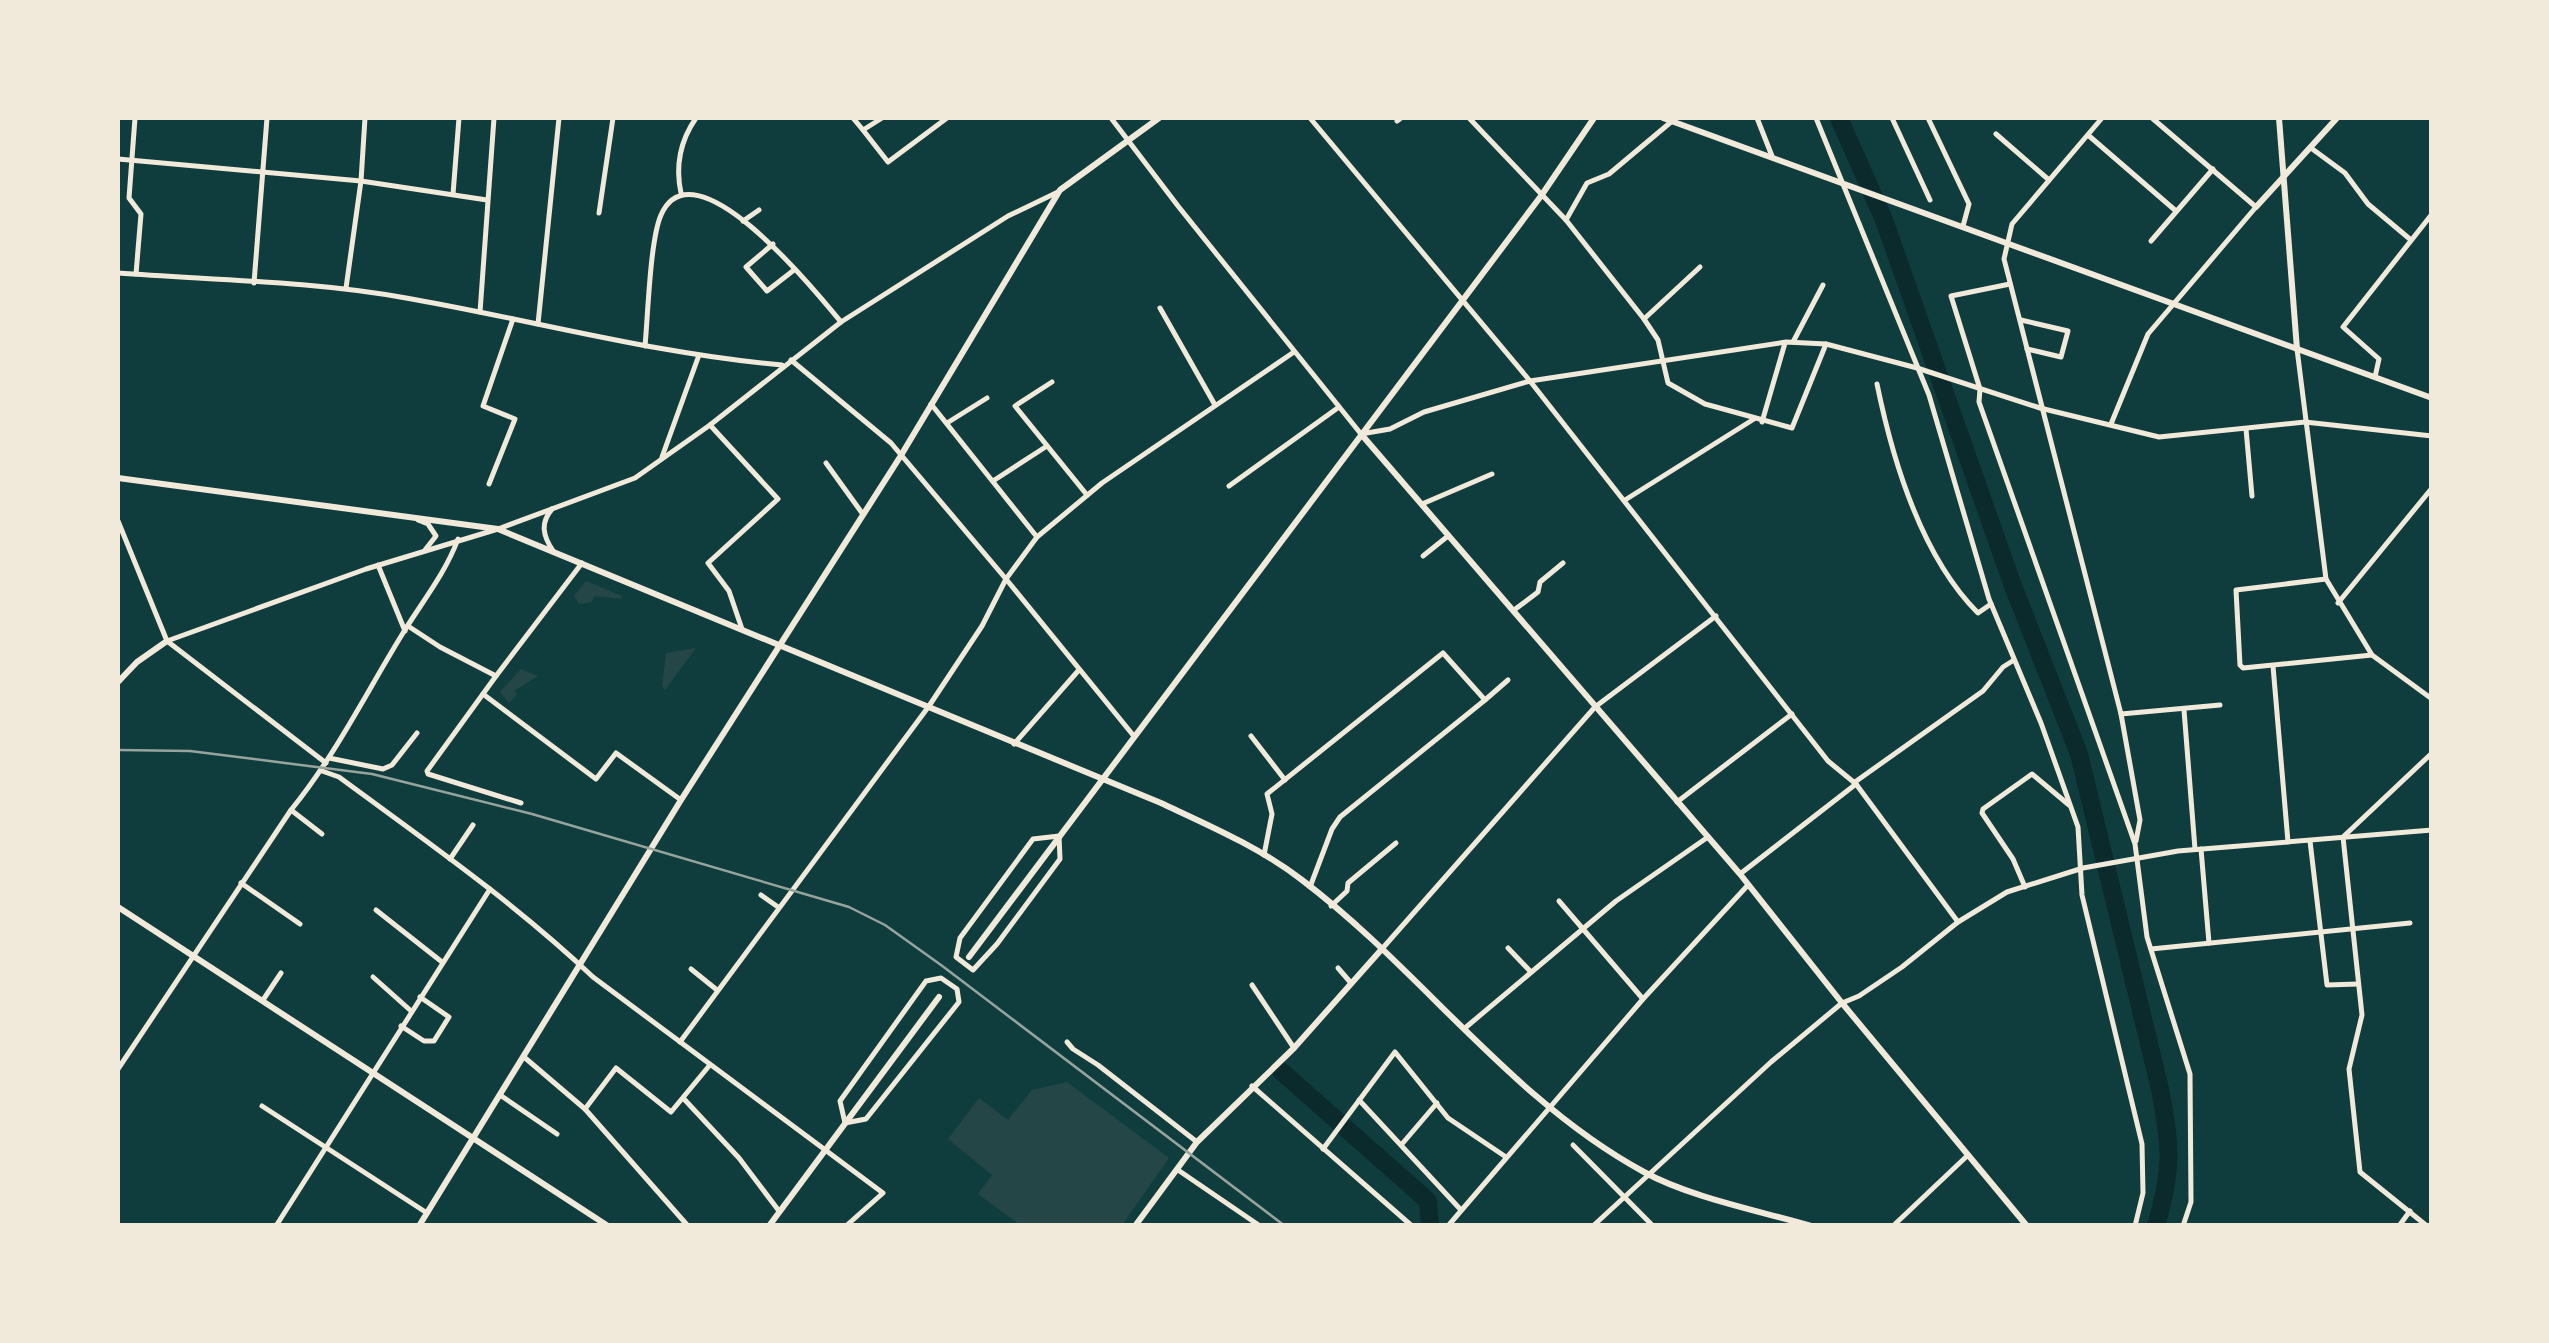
<svg xmlns="http://www.w3.org/2000/svg" width="2549" height="1343" font-family="'Nunito Sans',sans-serif">
<style>
.green{fill:#244646}
.lines{fill:none;stroke-linecap:round;stroke-linejoin:round}
.river{stroke:#0a2a2b;stroke-width:18}
.minor{stroke:#f1e9da;stroke-width:5}
.tertiary{stroke:#f1e9da;stroke-width:6}
.secondary{stroke:#f1e9da;stroke-width:6}
.rail{stroke:#97a49c;stroke-width:2.5}
</style>
<rect width="100%" height="100%" fill="#0f3d3e"/>
<g class="green">
<polygon points="586,581 622,596 621,599 594,596 592,602 579,604 574,596"/>
<polygon points="696,648 665,690 662,686 666,653"/>
<polygon points="521,669 538,676 514,691 517,694 509,703 500,692"/>
<polygon points="1067,1082 1169,1158 1122,1225 1020,1225 978,1194 992,1175 948,1139 979,1098 1008,1120 1032,1090"/>
</g>
<g class="lines">
<g class="river">
<path d="M1839,118l45,102 129,366 66,168 81,335c11,59 13,78 -4,137"/>
<polyline points="1281,1071 1428,1201 1430,1226"/>
</g>
<g class="minor">
<polyline points="135,118 129,198 141,214 136,274"/>
<polyline points="853,118 863,130 882,118"/>
<polyline points="1111,118 1178,206 1361,434 1390,429 1424,412 1530,381 1786,342 1826,344 1917,368 2040,408 2159,437 2305,422 2432,436"/>
<polyline points="1310,118 1530,381 1828,761 1856,784 1958,922"/>
<polyline points="1469,118 1566,220 1644,319 1658,340 1668,383 1705,404 1792,428 1826,344"/>
<polyline points="1757,118 1772,156"/>
<polyline points="1816,118 1929,395 1989,599 2041,723 2078,827 2082,895 2142,1144 2143,1193 2135,1226"/>
<polyline points="1892,118 1930,200"/>
<polyline points="1928,118 1969,204 1963,226"/>
<polyline points="2102,118 2012,224 2004,259 2121,714 2140,820 2136,841"/>
<polyline points="1397,121 1401,118"/>
<polyline points="863,130 888,162 947,118"/>
<polyline points="1996,134 2049,180"/>
<polyline points="2088,135 2176,211"/>
<polyline points="2311,148 2345,173 2368,204 2411,240"/>
<polyline points="118,159 361,181 487,200"/>
<path d="M681,193c-6,-28 -1,-52 15,-75"/>
<polyline points="453,194 459,118"/>
<polyline points="599,213 613,118"/>
<polyline points="1566,220 1587,183 1609,174 1671,122"/>
<polyline points="743,221 759,210"/>
<polyline points="2151,241 2213,169"/>
<polyline points="773,244 746,267 767,291 794,270"/>
<path d="M118,273c95,7 194,8 288,25 126,22 249,56 376,67"/>
<polyline points="254,283 267,118"/>
<polyline points="2010,284 1951,296 1980,389 1979,402 2135,844 2147,937 2190,1074 2191,1202 2183,1226"/>
<polyline points="346,288 361,181 365,118"/>
<polyline points="1160,308 1215,405"/>
<polyline points="480,312 494,118"/>
<polyline points="1644,319 1700,267"/>
<polyline points="2021,320 2068,331 2061,357 2027,349"/>
<polyline points="538,324 559,118"/>
<polyline points="1793,342 1823,285"/>
<path d="M645,346c3,-31 5,-106 16,-131 33,-75 156,78 180,107"/>
<polyline points="2297,349 2326,579 2372,655 2432,699"/>
<polyline points="791,360 891,443 1006,579 1133,735"/>
<polyline points="2375,377 2379,359 2343,327 2432,214"/>
<polyline points="1052,382 1015,406 1087,495"/>
<path d="M1877,384c16,78 44,172 101,229l13,-9"/>
<polyline points="931,404 1037,537"/>
<polyline points="1762,422 1785,343"/>
<polyline points="947,423 987,398"/>
<polyline points="2111,424 2148,334 2256,207 2152,118"/>
<polyline points="710,425 778,499 708,563 729,591 742,629"/>
<polyline points="2246,429 2252,496"/>
<polyline points="662,457 699,355"/>
<polyline points="826,463 862,513"/>
<polyline points="993,481 1047,446"/>
<polyline points="489,484 515,419 483,406 513,319"/>
<polyline points="1229,486 1339,407"/>
<polyline points="1625,500 1754,419"/>
<polyline points="1422,504 1492,474"/>
<path d="M552,509c-12,14 -9,27 1,42"/>
<polyline points="418,520 428,524 436,536 425,550"/>
<polyline points="118,521 167,641 326,763"/>
<polyline points="1423,556 1448,536"/>
<polyline points="378,565 405,631"/>
<polyline points="2326,579 2236,590 2240,665 2243,668 2372,655"/>
<polyline points="2338,603 2432,488"/>
<polyline points="1514,610 1538,592 1540,582 1563,563"/>
<polyline points="408,626 440,647 496,676 427,771 428,774 521,803"/>
<polyline points="167,641 366,569 498,529 635,478 710,425 841,322 1008,216 1058,192"/>
<polyline points="2273,666 2288,842"/>
<polyline points="496,676 582,563"/>
<polyline points="483,694 596,779 616,753 681,800"/>
<polyline points="1485,700 1508,680"/>
<polyline points="2184,710 2195,849"/>
<polyline points="2121,714 2220,705"/>
<polyline points="1251,736 1285,780"/>
<polyline points="1014,744 1078,671"/>
<polyline points="329,758 383,769 392,765 417,733"/>
<path d="M322,771l17,6c87,64 176,126 254,200l290,216 -37,33"/>
<polyline points="1855,782 1983,691 2003,667 2014,660"/>
<polyline points="1677,802 1792,714"/>
<polyline points="291,810 322,834"/>
<polygon points="1059,836 1060,859 997,944 973,970 956,957 960,938 1033,839"/>
<polyline points="2310,841 2327,985 2358,984"/>
<polyline points="2201,849 2209,943"/>
<polyline points="1264,855 1272,814 1267,794 1443,653 1485,700 1340,817 1332,829 1310,887"/>
<polyline points="450,859 473,825"/>
<polyline points="1740,874 1856,784"/>
<polyline points="241,883 300,924"/>
<polyline points="2025,887 2013,859 1982,813 1983,809 2032,774 2069,805"/>
<polyline points="761,895 778,907"/>
<polyline points="1559,901 1643,999"/>
<polyline points="1331,906 1347,891 1348,883 1396,843"/>
<polyline points="376,910 442,962"/>
<polyline points="1508,948 1530,971"/>
<polyline points="2151,949 2410,923"/>
<polyline points="1381,950 1595,707 1716,616"/>
<polyline points="1338,968 1351,983"/>
<polyline points="691,969 717,990"/>
<polyline points="373,977 410,1010"/>
<polygon points="941,978 957,989 959,1002 866,1119 845,1123 840,1101 926,981"/>
<polyline points="1252,985 1294,1048"/>
<polyline points="263,1000 281,973"/>
<polyline points="401,1026 424,1041 434,1041 449,1017 420,997"/>
<polyline points="1465,1028 1616,901 1708,837"/>
<polyline points="680,1042 929,706 982,626 1006,579 1037,537 1102,483 1294,352"/>
<polyline points="1067,1042 1073,1049 1098,1065 1197,1142"/>
<polyline points="524,1057 585,1109"/>
<path d="M118,1069l173,-259c44,-54 75,-117 112,-177 19,-31 42,-59 55,-94"/>
<polyline points="1252,1086 1412,1226"/>
<polyline points="500,1095 557,1134"/>
<polyline points="684,1099 739,1158 779,1211"/>
<polyline points="1359,1100 1461,1210"/>
<polyline points="262,1106 427,1213"/>
<polyline points="1402,1144 1437,1103"/>
<polyline points="1573,1145 1653,1226"/>
<polyline points="1323,1149 1395,1052 1448,1118 1506,1157"/>
<polyline points="1178,1170 1260,1226"/>
<polyline points="276,1226 490,889"/>
<polyline points="688,1226 585,1109 616,1068 671,1112 709,1066"/>
<polyline points="1448,1226 1643,999 1748,885"/>
<polyline points="1593,1226 1771,1062 1842,1003 1859,996 1902,967 1958,922 2007,892 2083,868 2178,851 2432,830"/>
<polyline points="1893,1226 1967,1156"/>
<polyline points="2399,1226 2410,1211"/>
<polyline points="2427,1226 2360,1172 2349,1069 2362,1015 2343,837 2432,753"/>
</g>
<g class="tertiary">
<polyline points="2279,118 2297,349"/>
<polyline points="2256,207 2337,118"/>
<path d="M118,478l380,51 663,274c49,23 98,44 141,77 119,90 209,220 342,292 45,25 116,39 167,54"/>
<polyline points="118,907 608,1226"/>
<polyline points="419,1226 681,800 900,457 1060,190 1159,118"/>
<polyline points="1135,1226 1197,1142 1294,1048 1381,950"/>
</g>
<g class="secondary">
<polyline points="1663,118 2432,398"/>
<polyline points="1361,434 1740,874 1842,1003 2027,1226"/>
<polyline points="118,682 137,662 167,641"/>
<polyline points="969,957 1541,196 1594,118"/>
<polyline points="769,1226 939,997"/>
</g>
<polyline class="rail" points="118,750 190,751 372,774 532,814 849,907 885,925 941,965 1285,1226"/>
</g>
<rect width="2549" height="1343" fill="none" stroke="#f1e9da" stroke-width="240"/>
</svg>
